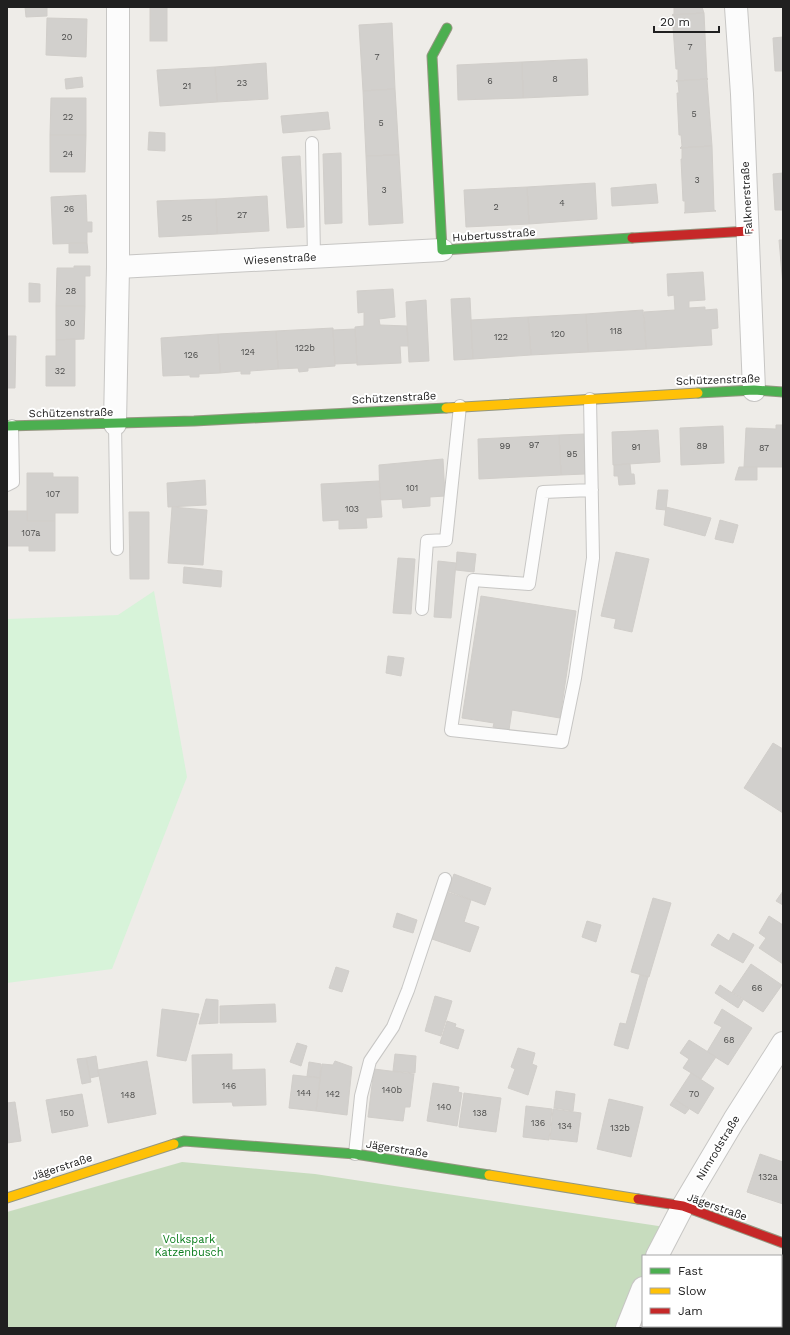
<svg xmlns="http://www.w3.org/2000/svg" width="790" height="1335" font-family="'Work Sans',sans-serif">
<style>
.forest{fill:#c7dcbe}
.cemetery{fill:#c8d9c9}
.park{fill:#d7f3d9}
.building{fill:#d2d0cd;stroke:#d1ceca}
.lines{fill:none;stroke-linecap:round;stroke-linejoin:round}
.lane-casing{stroke:#c7c6c4;stroke-width:14}
.street-casing{stroke:#c7c6c4;stroke-width:24}
.fast-casing{stroke:#949780;stroke-width:11}
.slow-casing{stroke:#949780;stroke-width:11}
.jam-casing{stroke:#949780;stroke-width:11}
.lane{stroke:#fcfcfc;stroke-width:12}
.street{stroke:#fcfcfc;stroke-width:22}
.fast{stroke:#4caf50;stroke-width:9}
.slow{stroke:#ffc107;stroke-width:9}
.jam{stroke:#c62828;stroke-width:9}
.labels{text-anchor:middle;dominant-baseline:central;stroke-width:4;stroke-linejoin:round;paint-order:stroke}
.number-label{font-size:9px;fill:#4c4c4b}
.street-label{font-size:11px;fill:#202020;stroke:#fff}
.park-label{font-size:11px;fill:#0d7e1e;stroke:#fff}
</style>
<rect width="100%" height="100%" fill="#eeece8"/>
<polygon class="forest" points="182,1162 315,1174 665,1227 652,1256 643,1256 643,1278 623,1328 7,1328 7,1212"/>
<polygon class="cemetery" points="781,1277 783,1277 783,1328 650,1328 651,1326 781,1326"/>
<polygon class="park" points="154,591 187,777 112,969 7,983 7,619 118,615"/>
<g class="building">
<polygon points="25,7 47,7 47,16 26,17"/>
<rect x="150" y="7" width="17" height="34"/>
<polygon points="674,7 702,7 704,13 672,15 674,14"/>
<polygon points="704,13 707,78 708,79 676,81 678,80 678,69 676,69 673,27 675,27 674,16 672,15"/>
<polygon points="47,18 87,19 86,57 46,55"/>
<polygon points="392,23 395,89 363,91 359,25"/>
<polygon points="783,37 783,71 775,71 773,38"/>
<polygon points="587,59 588,95 523,98 522,62"/>
<polygon points="522,62 523,98 458,100 457,65"/>
<polygon points="266,63 268,99 217,102 215,67"/>
<polygon points="215,67 217,102 160,106 157,70"/>
<polygon points="82,77 83,87 66,89 65,79"/>
<polygon points="708,79 707,80 712,146 680,148 682,146 681,135 679,135 677,93 679,93 678,82 676,81"/>
<polygon points="395,89 399,155 366,156 363,91"/>
<polygon points="51,98 86,98 86,135 50,135"/>
<polygon points="328,112 330,129 283,133 281,116"/>
<polygon points="149,132 165,133 165,151 148,150"/>
<polygon points="50,135 86,135 85,172 50,172"/>
<polygon points="712,146 714,210 716,211 684,213 685,212 685,201 683,201 681,159 682,159 682,148 680,148"/>
<polygon points="341,153 342,223 325,224 323,154"/>
<polygon points="399,155 403,223 369,225 366,156"/>
<polygon points="300,156 304,227 287,228 282,157"/>
<polygon points="783,173 783,210 775,210 773,174"/>
<polygon points="595,183 597,219 529,224 527,187"/>
<polygon points="656,184 658,203 612,206 611,188"/>
<polygon points="527,187 529,224 466,227 464,190"/>
<polygon points="86,195 87,222 92,222 92,232 87,232 87,243 53,244 51,197"/>
<polygon points="267,196 269,231 217,234 216,199"/>
<polygon points="216,199 217,234 159,237 157,201"/>
<polygon points="779,240 783,240 783,286"/>
<polygon points="69,243 87,243 88,253 69,253"/>
<polygon points="74,266 90,266 90,276 85,276 85,306 56,306 57,268 74,268"/>
<polygon points="703,272 705,300 689,301 689,308 705,307 705,310 717,309 718,328 711,329 712,345 646,349 644,312 675,310 674,295 668,296 667,274"/>
<polygon points="29,283 40,284 40,302 29,302"/>
<polygon points="393,289 395,317 379,319 380,325 407,326 408,346 400,346 401,363 357,365 355,327 364,326 364,312 358,313 357,291"/>
<polygon points="470,298 473,359 454,360 451,299"/>
<polygon points="426,300 429,361 409,362 406,302"/>
<polygon points="56,306 85,306 84,339 56,340"/>
<polygon points="643,310 646,349 588,352 586,314"/>
<polygon points="586,314 588,352 531,355 528,317"/>
<polygon points="528,317 531,355 473,359 471,320"/>
<polygon points="333,328 335,366 308,368 308,371 299,372 298,368 278,369 276,331"/>
<polygon points="355,329 357,363 335,364 333,330"/>
<polygon points="276,331 278,369 250,371 250,374 241,374 241,371 220,373 218,334"/>
<polygon points="218,334 220,373 199,374 199,377 190,377 190,375 163,376 161,338"/>
<polygon points="7,336 16,336 15,388 7,388"/>
<polygon points="75,339 75,386 46,386 46,356 56,356 56,340"/>
<polygon points="776,425 783,425 783,467 744,467 746,428 776,429"/>
<polygon points="723,426 724,463 681,465 680,428"/>
<polygon points="658,430 660,462 613,465 612,432"/>
<polygon points="584,434 585,474 561,475 559,435"/>
<polygon points="559,435 561,475 479,479 478,439"/>
<polygon points="443,459 445,496 430,497 430,506 403,508 402,499 380,500 379,465"/>
<polygon points="630,464 631,474 634,474 635,484 619,485 618,476 614,476 614,465"/>
<polygon points="739,467 757,467 757,480 735,480"/>
<polygon points="27,473 53,473 53,477 78,477 78,513 55,513 55,521 27,521"/>
<polygon points="205,480 206,505 168,507 167,483"/>
<polygon points="379,481 382,517 366,518 367,528 339,529 339,520 323,521 321,484"/>
<polygon points="658,490 668,490 666,510 656,509"/>
<polygon points="172,507 207,510 203,565 168,563"/>
<polygon points="666,507 711,518 705,536 664,525"/>
<polygon points="7,511 27,511 27,521 55,521 55,551 29,551 29,546 7,546"/>
<polygon points="129,512 149,512 149,579 130,579"/>
<polygon points="720,520 738,525 733,543 715,539"/>
<polygon points="457,552 476,554 474,572 456,570"/>
<polygon points="616,552 649,559 632,632 614,628 616,619 601,616"/>
<polygon points="398,558 415,559 411,614 393,613"/>
<polygon points="438,561 456,563 451,618 434,617"/>
<polygon points="184,567 222,571 221,587 183,583"/>
<polygon points="481,596 576,611 560,718 512,710 509,730 493,727 494,723 462,718"/>
<polygon points="388,656 404,658 401,676 386,673"/>
<polygon points="773,743 783,749 783,813 744,788"/>
<polygon points="454,874 491,888 485,905 448,891"/>
<polygon points="783,891 783,905 776,901"/>
<polygon points="447,892 471,900 464,922 479,927 470,952 432,939"/>
<polygon points="653,898 671,903 649,977 631,972"/>
<polygon points="397,913 417,920 413,933 393,927"/>
<polygon points="769,916 783,925 783,964 759,948 766,938 759,933"/>
<polygon points="587,921 601,925 596,942 582,937"/>
<polygon points="733,933 754,945 743,963 711,945 718,934 729,941"/>
<polygon points="751,964 782,985 763,1012 732,992"/>
<polygon points="336,967 349,971 342,992 329,988"/>
<polygon points="640,975 648,977 628,1049 614,1045 620,1023 626,1024"/>
<polygon points="720,985 743,1000 738,1008 715,993"/>
<polygon points="435,996 452,1001 441,1036 425,1031"/>
<polygon points="206,999 218,1000 218,1023 199,1024"/>
<polygon points="275,1004 276,1022 220,1023 220,1006"/>
<polygon points="162,1009 199,1014 186,1061 157,1056"/>
<polygon points="722,1009 752,1028 728,1065 707,1052 722,1027 714,1023"/>
<polygon points="447,1021 456,1024 455,1027 464,1030 458,1049 440,1043"/>
<polygon points="689,1040 716,1057 701,1079 683,1068 689,1059 680,1053"/>
<polygon points="297,1043 307,1046 301,1066 290,1062"/>
<polygon points="518,1048 535,1053 532,1064 537,1066 528,1095 508,1088 515,1069 511,1067"/>
<polygon points="232,1054 232,1070 265,1069 266,1105 233,1106 232,1102 193,1103 192,1055"/>
<polygon points="395,1054 416,1056 415,1073 393,1071"/>
<polygon points="96,1056 99,1076 90,1078 86,1058"/>
<polygon points="86,1058 91,1082 82,1084 77,1059"/>
<polygon points="147,1061 156,1114 108,1123 98,1070"/>
<polygon points="335,1061 352,1067 347,1115 316,1111 322,1064 333,1065"/>
<polygon points="309,1062 321,1064 320,1078 307,1076"/>
<polygon points="374,1069 414,1074 410,1107 405,1107 403,1121 368,1117"/>
<polygon points="691,1073 714,1088 698,1114 674,1099"/>
<polygon points="293,1075 320,1078 316,1111 289,1108"/>
<polygon points="433,1083 459,1087 458,1092 462,1093 457,1126 427,1121"/>
<polygon points="556,1091 575,1094 573,1111 554,1108"/>
<polygon points="464,1093 501,1098 496,1132 459,1127"/>
<polygon points="82,1094 88,1126 52,1133 46,1100"/>
<polygon points="609,1099 643,1107 631,1157 597,1149"/>
<polygon points="674,1099 689,1109 685,1114 670,1105"/>
<polygon points="15,1102 21,1141 7,1143 7,1103"/>
<polygon points="526,1106 552,1109 549,1140 523,1137"/>
<polygon points="553,1109 581,1113 577,1142 550,1139"/>
<polygon points="760,1154 783,1162 783,1204 747,1192"/>
</g>
<g class="lines">
<defs>
<g id="lane">
<polyline points="312,143 314,258"/>
<polyline points="590,399 593,558 575,678 562,742 451,730 473,580 529,584 543,492 592,490"/>
<polyline points="115,424 117,549"/>
<polyline points="7,485 13,482 12,426"/>
<polyline points="422,609 427,541 446,540 460,406"/>
<polyline points="355,1154 361,1096 370,1061 393,1027 408,990 445,879"/>
</g>
<g id="street">
<polyline points="736,7 742,94 754,390"/>
<polyline points="118,267 442,250"/>
<polyline points="115,424 118,267 118,7"/>
<polyline points="657,1256 683,1206 734,1120 783,1043"/>
<polyline points="627,1328 643,1288"/>
</g>
<g id="fast">
<polyline points="447,28 432,56 442,250 632,238"/>
<polyline points="698,393 754,390 783,392"/>
<polyline points="7,426 194,421 446,408"/>
<polyline points="174,1144 184,1141 355,1154 489,1175"/>
</g>
<g id="slow">
<polyline points="446,408 698,393"/>
<polyline points="489,1175 638,1199"/>
<polyline points="7,1198 174,1144"/>
</g>
<g id="jam">
<polyline points="632,238 749,231"/>
<polyline points="638,1199 683,1206 783,1243"/>
</g>
</defs>
<use href="#lane" class="lane-casing"/>
<use href="#street" class="street-casing"/>
<use href="#fast" class="fast-casing"/>
<use href="#slow" class="slow-casing"/>
<use href="#jam" class="jam-casing"/>
<use href="#lane" class="lane"/>
<use href="#street" class="street"/>
<use href="#fast" class="fast"/>
<use href="#slow" class="slow"/>
<use href="#jam" class="jam"/>
</g>
<g class="labels">
<g class="number-label">
<text x="67" y="37">20</text>
<text x="690" y="47">7</text>
<text x="377" y="57">7</text>
<text x="555" y="79">8</text>
<text x="490" y="81">6</text>
<text x="242" y="83">23</text>
<text x="187" y="86">21</text>
<text x="694" y="114">5</text>
<text x="68" y="117">22</text>
<text x="381" y="123">5</text>
<text x="68" y="154">24</text>
<text x="697" y="180">3</text>
<text x="384" y="190">3</text>
<text x="562" y="203">4</text>
<text x="496" y="207">2</text>
<text x="69" y="209">26</text>
<text x="242" y="215">27</text>
<text x="187" y="218">25</text>
<text x="71" y="291">28</text>
<text x="70" y="323">30</text>
<text x="616" y="331">118</text>
<text x="558" y="334">120</text>
<text x="501" y="337">122</text>
<text x="305" y="348">122b</text>
<text x="248" y="352">124</text>
<text x="191" y="355">126</text>
<text x="60" y="371">32</text>
<text x="534" y="445">97</text>
<text x="505" y="446">99</text>
<text x="702" y="446">89</text>
<text x="636" y="447">91</text>
<text x="764" y="448">87</text>
<text x="572" y="454">95</text>
<text x="412" y="488">101</text>
<text x="53" y="494">107</text>
<text x="352" y="509">103</text>
<text x="31" y="533">107a</text>
<text x="757" y="988">66</text>
<text x="729" y="1040">68</text>
<text x="229" y="1086">146</text>
<text x="392" y="1090">140b</text>
<text x="304" y="1093">144</text>
<text x="333" y="1094">142</text>
<text x="694" y="1094">70</text>
<text x="128" y="1095">148</text>
<text x="444" y="1107">140</text>
<text x="67" y="1113">150</text>
<text x="480" y="1113">138</text>
<text x="538" y="1123">136</text>
<text x="565" y="1126">134</text>
<text x="620" y="1128">132b</text>
<text x="768" y="1177">132a</text>
</g>
<g class="street-label">
<text transform="translate(747 198) rotate(-93)">Falknerstraße</text>
<text transform="translate(494 235) rotate(-4)">Hubertusstraße</text>
<text transform="translate(280 259) rotate(-3)">Wiesenstraße</text>
<text transform="translate(718 380) rotate(-2)">Schützenstraße</text>
<text transform="translate(394 398) rotate(-3)">Schützenstraße</text>
<text transform="translate(71 413) rotate(-1)">Schützenstraße</text>
<text transform="translate(718 1148) rotate(-59)">Nimrodstraße</text>
<text transform="translate(397 1149) rotate(9)">Jägerstraße</text>
<text transform="translate(62 1167) rotate(-18)">Jägerstraße</text>
<text transform="translate(717 1207) rotate(19)">Jägerstraße</text>
</g>
<g class="park-label">
<text x="189" y="1239">Volkspark<tspan x="189" dy="13">Katzenbusch</tspan></text>
</g>
</g>
<rect width="790" height="1335" fill="none" stroke="#202020" stroke-width="16"/>
<rect x="642" y="1255" width="140" height="72" fill="#ffffff" stroke="#a6a6a6"/>
<rect x="650" y="1268" width="20" height="6" fill="#4caf50" stroke="#a6a6a6"/>
<text x="678" y="1275" font-size="12" fill="#202020">Fast</text>
<rect x="650" y="1288" width="20" height="6" fill="#ffc107" stroke="#a6a6a6"/>
<text x="678" y="1295" font-size="12" fill="#202020">Slow</text>
<rect x="650" y="1308" width="20" height="6" fill="#c62828" stroke="#a6a6a6"/>
<text x="678" y="1315" font-size="12" fill="#202020">Jam</text>
<path d="M654 26v6h65v-6" fill="none" stroke="#202020" stroke-width="2"/>
<text x="660" y="26" font-size="12" fill="#202020" stroke="#ffffff" stroke-width="3" paint-order="stroke">20 m</text>
</svg>
